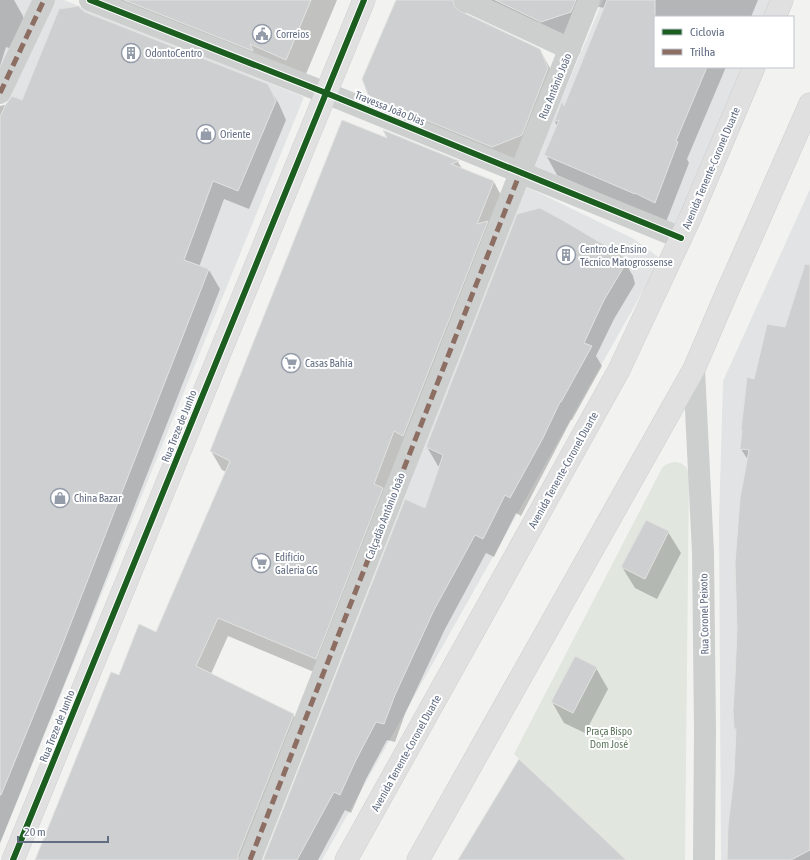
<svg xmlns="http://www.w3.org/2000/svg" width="810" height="860" font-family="'Asap Condensed',sans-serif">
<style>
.built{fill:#e2e3e4}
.green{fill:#e1e6df}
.shadow{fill:#0003}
.building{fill:#cecfd0;stroke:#e2e2e1}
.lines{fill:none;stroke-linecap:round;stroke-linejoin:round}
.secondary-casing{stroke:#ced0d0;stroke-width:23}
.primary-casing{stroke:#cecfcf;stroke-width:23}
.street{stroke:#cdcece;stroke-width:22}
.secondary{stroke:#e0e0e1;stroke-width:22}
.primary{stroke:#e0e0e1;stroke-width:22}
.quiet{stroke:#8d6e63;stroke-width:5;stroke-dasharray:10 5;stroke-linecap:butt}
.cycleway-casing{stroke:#fff;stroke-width:8}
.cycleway{stroke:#1b5e20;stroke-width:6}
.labels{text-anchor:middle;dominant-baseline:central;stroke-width:4;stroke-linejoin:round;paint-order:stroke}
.poi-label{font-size:11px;fill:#626d82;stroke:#fff;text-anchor:start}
.street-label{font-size:11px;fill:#626d82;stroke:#fff}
.park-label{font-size:11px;fill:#617961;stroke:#fff}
</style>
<rect width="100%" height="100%" fill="#f2f3f1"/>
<g class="built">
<polygon points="0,0 35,0 0,76"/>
<polygon points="55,0 64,0 304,97 0,844 0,120"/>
<polygon points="483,0 580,0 565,38"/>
<polygon points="603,0 772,0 765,17 655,17 655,67 744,67 678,226 532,169"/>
<polygon points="525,186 634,239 661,259 322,860 264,860"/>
<polygon points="810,189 810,860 721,860 719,521 723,381"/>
</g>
<path class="green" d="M674,462c9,0 14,5 15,14l-4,384h-59l-112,-106 148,-286c4,-4 7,-5 12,-6z"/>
<g class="shadow">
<polygon points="0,0 14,0 23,16 30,42 25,53 6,47 0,66"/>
<polygon points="95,0 337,0 301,86"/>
<polygon points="397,0 758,0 751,17 655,17 655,67 726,67 687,159 689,163 666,222 557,175 546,155 557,126 555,122 562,104 565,108 605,8 599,7 593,9 583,28 553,41 469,9 464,15 540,50 551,70 533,155 504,167 382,117 370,97"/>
<polygon points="85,13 267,84 279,104 286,120 249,209 224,199 199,267 209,270 220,289 70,670 0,843 0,106 23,101"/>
<polygon points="385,132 458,162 463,170 494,182 504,201 326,677 228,636 211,674 293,714 304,733 254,860 36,860 119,677 156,633 226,472 222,470 211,451 388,140"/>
<polygon points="622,257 633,276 635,284 614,319 596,356 602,366 572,420 571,420 521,516 516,513 494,557 486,553 445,629 405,714 395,742 387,740 366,779 351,813 345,810 318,860 264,860 425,509 440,467 438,466 427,447"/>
<polygon points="810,294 810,860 728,860 735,776 737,732 735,729 748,460 741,449 755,380 785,329"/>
<polygon points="646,521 668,532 681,553 657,599 635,588 622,567"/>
<polygon points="596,668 608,689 585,733 564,723 552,702"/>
</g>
<g class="building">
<polygon points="124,0 311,0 286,60 250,44 253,51"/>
<polygon points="396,0 453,0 455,7 460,11 540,49 548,68 522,135 492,147 369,97 362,79"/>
<polygon points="495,0 576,0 571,12 541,22"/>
<polygon points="607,0 655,0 655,67 707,67 676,141 678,142 655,203 635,193 635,194 544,155 559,120 554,122 562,101 564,106"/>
<polygon points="79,6 80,8 85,12 268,84 276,101 238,191 213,181 184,260 209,269 60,651 1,795 0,795 0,117 6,104 7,103 12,96 22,100 59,9"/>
<polygon points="342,120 387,138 383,130 459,161 451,164 494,181 477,224 488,221 403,436 394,431 374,484 383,488 316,659 218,618 196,666 294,714 238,855 238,860 35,860 111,672 119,675 139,624 156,632 230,461 210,451"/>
<polygon points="540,208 564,221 623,256 625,265 604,300 584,343 592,346 561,402 560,402 543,438 510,498 505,495 483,539 475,535 434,610 395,695 384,724 376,722 356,760 340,795 334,792 297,860 263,860 405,499 425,508 443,455 426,447 517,214"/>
<polygon points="805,264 810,265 810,850 791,860 727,860 728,826 734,776 736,729 734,729 733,711 735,678 737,629 735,563 740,498 749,450 740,449 742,430 741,430 747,377 754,379 767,324 785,327"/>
<polygon points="646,520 669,531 645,579 621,567"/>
<polygon points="575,656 597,667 573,713 551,702"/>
<polygon points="519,759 601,836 626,860 458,860"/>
</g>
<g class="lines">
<defs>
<polyline id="secondary" points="13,860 364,0"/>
<g id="primary">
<polyline points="775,17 782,0"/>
<polyline points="346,860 619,370 691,216 754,67"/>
<polyline points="418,860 694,369 727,292 810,104"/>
</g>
</defs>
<use href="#secondary" class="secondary-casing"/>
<use href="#primary" class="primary-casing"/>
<g class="street">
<polyline points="90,0 326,93 681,238"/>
<polyline points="465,0 570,49"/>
<polyline points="0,93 44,0"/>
<polyline points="694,369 703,553 705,730 704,860"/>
<polyline points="250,860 520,173 589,0"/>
</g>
<use href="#secondary" class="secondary"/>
<use href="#primary" class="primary"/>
<g class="quiet">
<polyline points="0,93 44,0"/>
<polyline points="250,860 520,173"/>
</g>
<defs>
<g id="cycleway">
<polyline points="90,0 326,93 681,238"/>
<polyline points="13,860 364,0"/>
</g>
</defs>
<use href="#cycleway" class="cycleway-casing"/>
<use href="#cycleway" class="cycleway"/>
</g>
<defs>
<symbol id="civic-ring" viewBox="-11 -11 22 22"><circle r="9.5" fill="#fff" stroke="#949ca9" stroke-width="1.5"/><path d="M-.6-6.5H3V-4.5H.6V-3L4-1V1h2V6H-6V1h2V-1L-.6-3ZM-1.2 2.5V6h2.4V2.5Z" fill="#949ca9"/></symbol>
<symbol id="building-ring" viewBox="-11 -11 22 22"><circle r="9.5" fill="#fff" stroke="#949ca9" stroke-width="1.5"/><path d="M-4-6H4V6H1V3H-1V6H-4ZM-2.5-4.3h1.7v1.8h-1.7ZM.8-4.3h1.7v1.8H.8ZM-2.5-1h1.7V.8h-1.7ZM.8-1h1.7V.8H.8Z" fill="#949ca9"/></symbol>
<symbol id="shop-ring" viewBox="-11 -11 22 22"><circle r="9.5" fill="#fff" stroke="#949ca9" stroke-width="1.5"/><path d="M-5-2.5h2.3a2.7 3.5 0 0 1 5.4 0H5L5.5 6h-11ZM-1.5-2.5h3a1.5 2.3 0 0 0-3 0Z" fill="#949ca9"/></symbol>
<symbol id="supermarket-ring" viewBox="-11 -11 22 22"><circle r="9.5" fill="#fff" stroke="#949ca9" stroke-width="1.5"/><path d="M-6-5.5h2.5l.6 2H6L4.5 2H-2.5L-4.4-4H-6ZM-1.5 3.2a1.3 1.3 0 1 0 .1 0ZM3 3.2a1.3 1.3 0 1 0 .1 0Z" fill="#949ca9"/></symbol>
</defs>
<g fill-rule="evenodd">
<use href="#civic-ring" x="251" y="23" width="22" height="22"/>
<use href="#building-ring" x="120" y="42" width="22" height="22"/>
<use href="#shop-ring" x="195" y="123" width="22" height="22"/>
<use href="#building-ring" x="555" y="244" width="22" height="22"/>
<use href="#supermarket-ring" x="280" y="352" width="22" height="22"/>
<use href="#shop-ring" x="49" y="487" width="22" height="22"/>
<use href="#supermarket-ring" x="250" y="552" width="22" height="22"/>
</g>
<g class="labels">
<g class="poi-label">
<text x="276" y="34">Correios</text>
<text x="145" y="53">OdontoCentro</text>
<text x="220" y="134">Oriente</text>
<text x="580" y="249">Centro de Ensino<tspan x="580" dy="13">Técnico Matogrossense</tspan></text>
<text x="305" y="363">Casas Bahia</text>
<text x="74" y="498">China Bazar</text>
<text x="275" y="557">Edifício<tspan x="275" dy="13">Galeria GG</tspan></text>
</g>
<g class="street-label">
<text transform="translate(555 86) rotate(-68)">Rua Antônio João</text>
<text transform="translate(390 108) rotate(22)">Travessa João Dias</text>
<text transform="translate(711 168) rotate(-67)">Avenida Tenente-Coronel Duarte</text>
<text transform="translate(179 426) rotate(-68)">Rua Treze de Junho</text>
<text transform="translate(563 470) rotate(-61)">Avenida Tenente-Coronel Duarte</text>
<text transform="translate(385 516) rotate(-69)">Calçadão Antônio João</text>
<text transform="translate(704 614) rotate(-91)">Rua Coronel Peixoto</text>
<text transform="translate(57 726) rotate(-68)">Rua Treze de Junho</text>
<text transform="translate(406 753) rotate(-61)">Avenida Tenente-Coronel Duarte</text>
</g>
<g class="park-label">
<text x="609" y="731">Praça Bispo<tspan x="609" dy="13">Dom José</tspan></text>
</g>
</g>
<rect x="654" y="16" width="140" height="52" fill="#ffffff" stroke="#c0c5cd"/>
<rect x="662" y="29" width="20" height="6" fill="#1b5e20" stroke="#c0c5cd"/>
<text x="690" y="36" font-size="12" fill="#626d82">Ciclovia</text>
<rect x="662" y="49" width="20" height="6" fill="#8d6e63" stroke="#c0c5cd"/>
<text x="690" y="56" font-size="12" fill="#626d82">Trilha</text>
<path d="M18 836v6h90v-6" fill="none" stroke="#626d82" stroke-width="2"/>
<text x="24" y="836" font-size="12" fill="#626d82" stroke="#ffffff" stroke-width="3" paint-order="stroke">20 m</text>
</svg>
